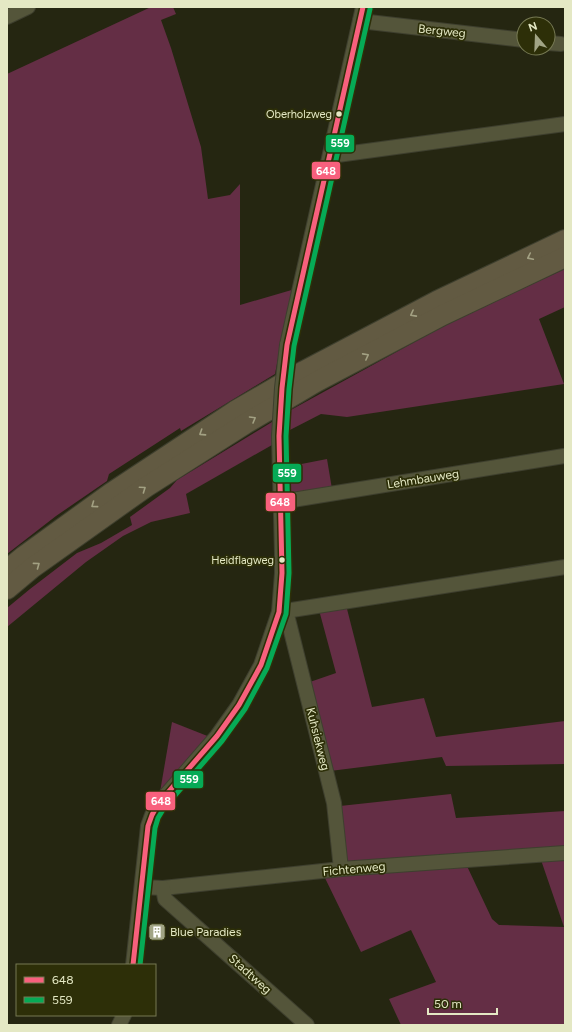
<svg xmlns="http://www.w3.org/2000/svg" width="572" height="1032" font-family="Figtree,sans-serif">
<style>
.green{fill:#642e45}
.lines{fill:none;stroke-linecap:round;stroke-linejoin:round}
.minor-casing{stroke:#3e3f2e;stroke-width:16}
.highway-casing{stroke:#3e3f2e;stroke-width:22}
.minor{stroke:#54553a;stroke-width:14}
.highway{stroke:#625a42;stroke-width:20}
.minor-bridge-casing{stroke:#3e3f2e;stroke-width:16;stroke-linecap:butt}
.minor-bridge{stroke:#54553a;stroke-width:14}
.bus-1-casing{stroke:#2d2f08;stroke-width:8}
.bus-2-casing{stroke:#2d2f08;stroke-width:8}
.bus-1{stroke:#f8607d;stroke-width:5}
.bus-2{stroke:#06aa56;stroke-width:5}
.oneway{stroke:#a3a183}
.bus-dot{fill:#e4e8c4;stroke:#2d2f08;stroke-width:1.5}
.labels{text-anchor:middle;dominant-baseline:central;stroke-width:3.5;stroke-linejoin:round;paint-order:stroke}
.bus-label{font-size:11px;fill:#e4e8c4;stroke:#2d2f08;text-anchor:end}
.street-label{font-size:12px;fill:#e4e8c4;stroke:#2d2f08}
.poi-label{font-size:12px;fill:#e4e8c4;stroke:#2d2f08;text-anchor:start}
.line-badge{stroke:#2d2f08;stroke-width:1.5}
.badge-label{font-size:11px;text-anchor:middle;font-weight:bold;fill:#fff}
</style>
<rect width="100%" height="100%" fill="#252611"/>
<g class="green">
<polygon points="151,7 173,7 176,14 161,20 171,48 201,147 208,199 230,195 240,184 240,305 295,289 281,343 275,374 181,431 180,428 109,474 107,481 56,516 7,554 7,74"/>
<polygon points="565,269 565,307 539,319 564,384 347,417 321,414 288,431 289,411 440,328 500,299"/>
<polygon points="272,422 272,445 186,494 190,513 151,522 123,536 86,562 7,627 7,608 30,589 77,553 101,543 132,525 130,517 170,488 177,480"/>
<polygon points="327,459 332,489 291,494 287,490 286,467"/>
<polygon points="346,605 372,707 424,698 436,737 565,721 565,764 446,766 442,757 330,771 307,683 336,673 319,610"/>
<polygon points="172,722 210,737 160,792"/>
<polygon points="451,794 456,818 565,811 565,848 345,863 340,806"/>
<polygon points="565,858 565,1025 401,1025 389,999 436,982 411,930 361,952 325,878 466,864 492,919 499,925 564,927 541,860"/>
</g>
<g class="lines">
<defs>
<g id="minor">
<polyline points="7,17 28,7"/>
<polyline points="360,21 524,40"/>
<polyline points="548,43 561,44"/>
<polyline points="330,156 565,124"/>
<polyline points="287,345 363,7"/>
<polyline points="280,502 564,456 565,456"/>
<polyline points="286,611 334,803 341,869"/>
<polyline points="279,612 565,567"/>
<polyline points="142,887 163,888 341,869 565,853"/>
<polyline points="163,888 165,899 307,1025"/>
<polyline points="133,965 148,826 152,815 158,804 217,736 239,705 261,665 279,612 282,573 282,555 279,436"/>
<polyline points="119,1025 124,1015"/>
</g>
<g id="highway">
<polyline points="7,570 24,556 111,493 235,411 304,371 437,301 565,240"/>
<polyline points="7,589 32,568 146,487 245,424 316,382 443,315 565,257"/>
</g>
</defs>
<use href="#minor" class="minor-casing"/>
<use href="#highway" class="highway-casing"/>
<use href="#minor" class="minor"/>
<use href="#highway" class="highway"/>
<defs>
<polyline id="minor-bridge" points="279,436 282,388 287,345"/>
</defs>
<use href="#minor-bridge" class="minor-bridge-casing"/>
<use href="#minor-bridge" class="minor-bridge"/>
<defs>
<polyline id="bus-1" points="133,965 148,826 152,815 158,804 217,736 239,705 261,665 279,612 282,573 279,436 282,388 287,345 363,7"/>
<polyline id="bus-2" points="140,965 155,828 158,818 164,808 222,741 245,709 267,668 286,614 289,573 286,436 289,389 294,346 370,9"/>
</defs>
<use href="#bus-1" class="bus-1-casing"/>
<use href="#bus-2" class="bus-2-casing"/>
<use href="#bus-1" class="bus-1"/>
<use href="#bus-2" class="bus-2"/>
</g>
<defs><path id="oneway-chevron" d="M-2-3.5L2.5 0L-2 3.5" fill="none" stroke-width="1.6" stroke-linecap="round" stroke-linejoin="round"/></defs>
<g class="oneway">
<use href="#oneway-chevron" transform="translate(530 257) rotate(154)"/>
<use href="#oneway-chevron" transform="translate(413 314) rotate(152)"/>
<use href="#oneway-chevron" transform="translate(366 356) rotate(-28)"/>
<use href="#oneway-chevron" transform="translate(253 419) rotate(-30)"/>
<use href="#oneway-chevron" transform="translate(202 433) rotate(147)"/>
<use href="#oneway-chevron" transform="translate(143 489) rotate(-35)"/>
<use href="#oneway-chevron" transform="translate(94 505) rotate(144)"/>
<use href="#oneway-chevron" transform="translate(37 565) rotate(-36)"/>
</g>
<defs>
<symbol id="building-square" viewBox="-11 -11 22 22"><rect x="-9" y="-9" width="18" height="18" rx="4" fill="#a1a485" stroke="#2d2f08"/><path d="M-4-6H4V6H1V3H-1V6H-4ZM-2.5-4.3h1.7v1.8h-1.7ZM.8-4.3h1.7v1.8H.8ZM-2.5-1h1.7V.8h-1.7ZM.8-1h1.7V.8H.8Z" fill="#fff"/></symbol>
</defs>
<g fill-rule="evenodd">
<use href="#building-square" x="147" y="922" width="20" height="20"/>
</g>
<g class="bus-dot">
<circle cx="339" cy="114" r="3.5"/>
<circle cx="282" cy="560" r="3.5"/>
</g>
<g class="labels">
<g class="bus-label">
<text x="332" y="114">Oberholzweg</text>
<text x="274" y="560">Heidflagweg</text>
</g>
<g class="street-label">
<text transform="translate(442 31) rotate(6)">Bergweg</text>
<text transform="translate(423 479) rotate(-9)">Lehmbauweg</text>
<text transform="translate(318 739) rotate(76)">Kuhsiekweg</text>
<text transform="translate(354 869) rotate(-5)">Fichtenweg</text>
<text transform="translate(250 974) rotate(42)">Stadtweg</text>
</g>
<g class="poi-label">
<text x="170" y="932">Blue Paradies</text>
</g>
</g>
<g class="line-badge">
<rect x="325" y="134" width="30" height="19" rx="4" fill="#06aa56"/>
<rect x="311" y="161" width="30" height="19" rx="4" fill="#f8607d"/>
<rect x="272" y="463" width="30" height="20" rx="4" fill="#06aa56"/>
<rect x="265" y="492" width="31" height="20" rx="4" fill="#f8607d"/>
<rect x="173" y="770" width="31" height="19" rx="4" fill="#06aa56"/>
<rect x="145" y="791" width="31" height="20" rx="4" fill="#f8607d"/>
</g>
<g class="badge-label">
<text x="340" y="147">559</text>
<text x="326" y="175">648</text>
<text x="287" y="477">559</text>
<text x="280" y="506">648</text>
<text x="189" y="783">559</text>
<text x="161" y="805">648</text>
</g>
<rect width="572" height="1032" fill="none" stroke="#e4e8c4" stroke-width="16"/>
<rect x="16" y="964" width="140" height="52" fill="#2d2f08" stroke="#767953"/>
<rect x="24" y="977" width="20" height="6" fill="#f8607d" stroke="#767953"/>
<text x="52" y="984" font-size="12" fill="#e4e8c4">648</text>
<rect x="24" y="997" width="20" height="6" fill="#06aa56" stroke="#767953"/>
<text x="52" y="1004" font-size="12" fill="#e4e8c4">559</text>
<g transform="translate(536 36) rotate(341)"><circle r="19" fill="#2d2f08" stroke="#767953"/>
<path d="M0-3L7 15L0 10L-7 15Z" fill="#a1a485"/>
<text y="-6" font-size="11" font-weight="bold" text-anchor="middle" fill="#e4e8c4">N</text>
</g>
<path d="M428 1008v6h69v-6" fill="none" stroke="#e4e8c4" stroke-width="2"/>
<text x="434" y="1008" font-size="12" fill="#e4e8c4" stroke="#2d2f08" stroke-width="3" paint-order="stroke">50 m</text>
</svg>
